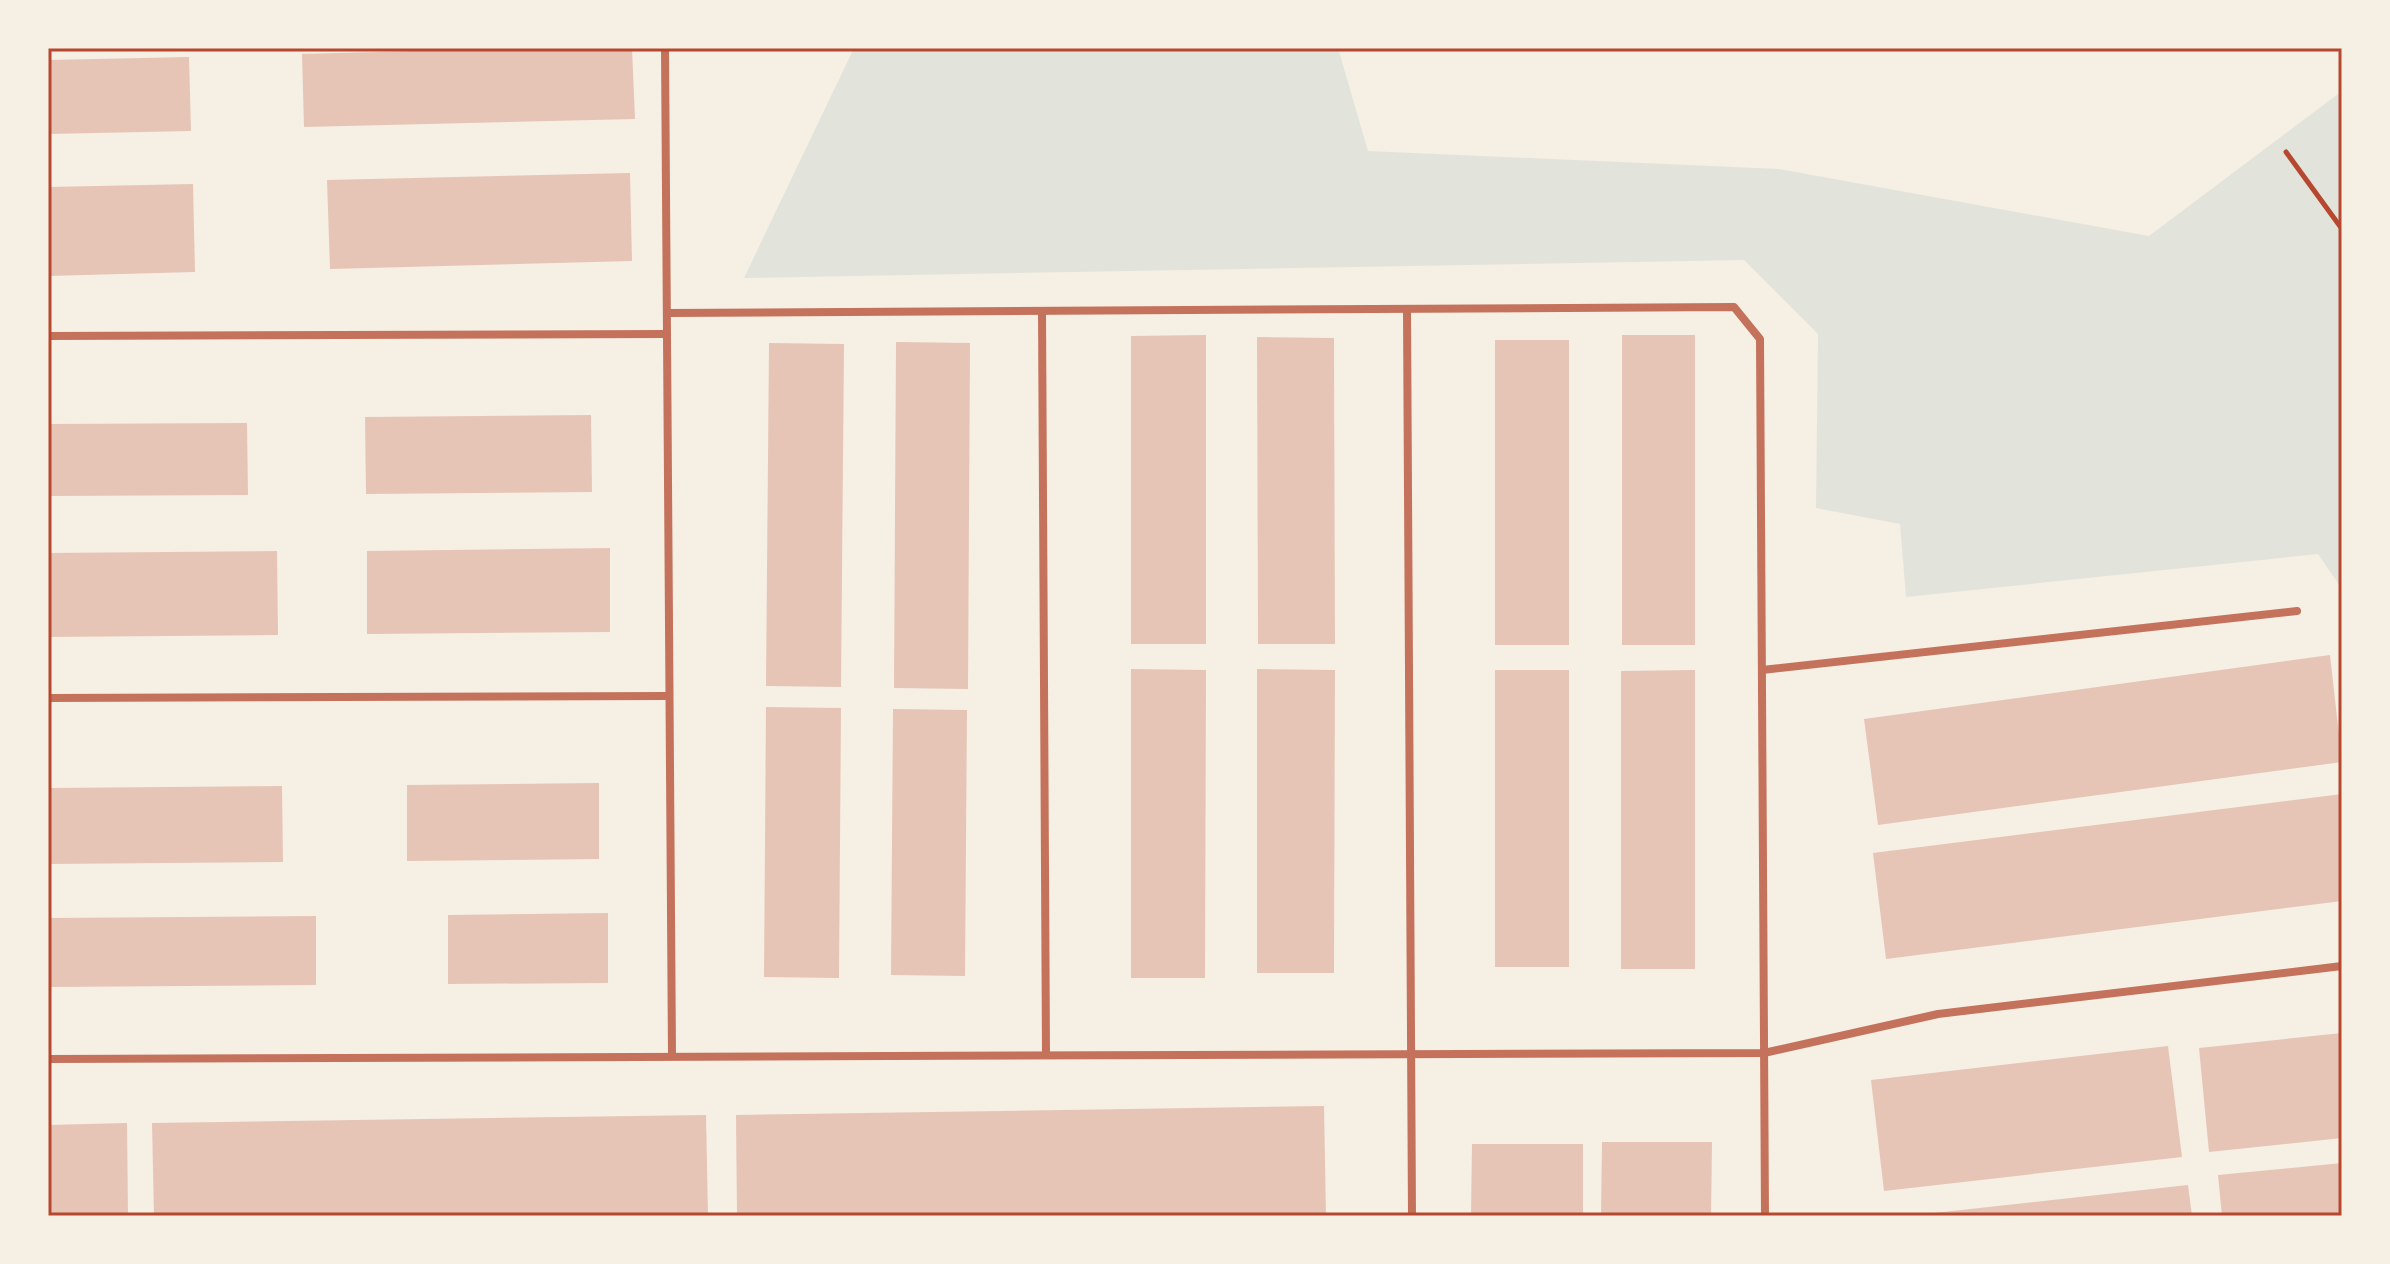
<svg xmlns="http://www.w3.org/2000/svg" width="2390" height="1264" font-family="Karla,sans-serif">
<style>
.green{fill:#e2e4dc}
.building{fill:#e6c5b7}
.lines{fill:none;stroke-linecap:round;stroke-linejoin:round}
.path{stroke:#b5482f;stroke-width:5}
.minor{stroke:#c5725c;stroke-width:8}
.neatline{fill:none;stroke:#b5482f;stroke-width:3}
</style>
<rect width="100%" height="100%" fill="#f6efe4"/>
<polygon class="green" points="854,48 1338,48 1368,151 1779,169 2149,236 2342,91 2342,589 2318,554 1906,597 1900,524 1816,508 1818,334 1744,260 744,278"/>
<g class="building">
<polygon points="527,48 632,48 635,119 304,127 302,54"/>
<polygon points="189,57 191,131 48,134 48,60"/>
<polygon points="630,173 632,261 330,269 327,180"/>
<polygon points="193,184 195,272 48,276 48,187"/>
<polygon points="1206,335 1206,644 1131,644 1131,336"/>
<rect x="1622" y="335" width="73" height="310"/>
<polygon points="1257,337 1334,338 1335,644 1258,644"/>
<rect x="1495" y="340" width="74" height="305"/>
<polygon points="896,342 970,343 968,689 894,688"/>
<polygon points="769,343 844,344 841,687 766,686"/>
<polygon points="591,415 592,492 366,494 365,417"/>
<polygon points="247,423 248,495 48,496 48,424"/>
<polygon points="610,548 610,632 367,634 367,551"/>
<polygon points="277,551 278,635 48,637 48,553"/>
<polygon points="2330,655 2342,762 1878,825 1864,719"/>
<polygon points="1131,669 1206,670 1205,978 1131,978"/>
<polygon points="1257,669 1335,670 1334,973 1257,973"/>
<rect x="1495" y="670" width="74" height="297"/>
<polygon points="1695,670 1695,969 1621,969 1621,671"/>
<polygon points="766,707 841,708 839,978 764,977"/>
<polygon points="893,709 967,710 965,976 891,975"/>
<polygon points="599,783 599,859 407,861 407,785"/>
<polygon points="282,786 283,862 48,864 48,788"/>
<polygon points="2342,794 2342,901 1886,959 1873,853"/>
<polygon points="608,913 608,983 448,984 448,915"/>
<polygon points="316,916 316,985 48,987 48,918"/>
<polygon points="2342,1033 2342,1138 2209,1152 2199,1048"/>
<polygon points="2168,1046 2182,1157 1884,1191 1871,1080"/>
<polygon points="1324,1106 1326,1216 737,1216 736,1115"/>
<polygon points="706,1115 708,1216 154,1216 152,1123"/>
<polygon points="127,1123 128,1216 48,1216 48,1125"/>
<polygon points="1602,1142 1712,1142 1711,1216 1601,1216"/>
<polygon points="1472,1144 1583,1144 1583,1216 1471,1216"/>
<polygon points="2342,1163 2342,1216 2222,1216 2218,1175"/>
<polygon points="2188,1185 2192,1216 1926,1216 1925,1214"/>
</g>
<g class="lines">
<polyline class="path" points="2286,152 2342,229"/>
<g class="minor">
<polyline points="665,48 672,1056"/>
<polyline points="1407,309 1412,1216"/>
<polyline points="1042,311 1046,1055"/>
<polyline points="667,313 1734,307 1760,339 1765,1216"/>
<polyline points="48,336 667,334"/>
<polyline points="1762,670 2297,611"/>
<polyline points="48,698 669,696"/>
<polyline points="48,1059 1764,1053 1938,1014 2342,966"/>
</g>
</g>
<rect width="2390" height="1264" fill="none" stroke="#f6efe4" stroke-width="100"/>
<rect x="50" y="50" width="2290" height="1164" class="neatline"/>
</svg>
